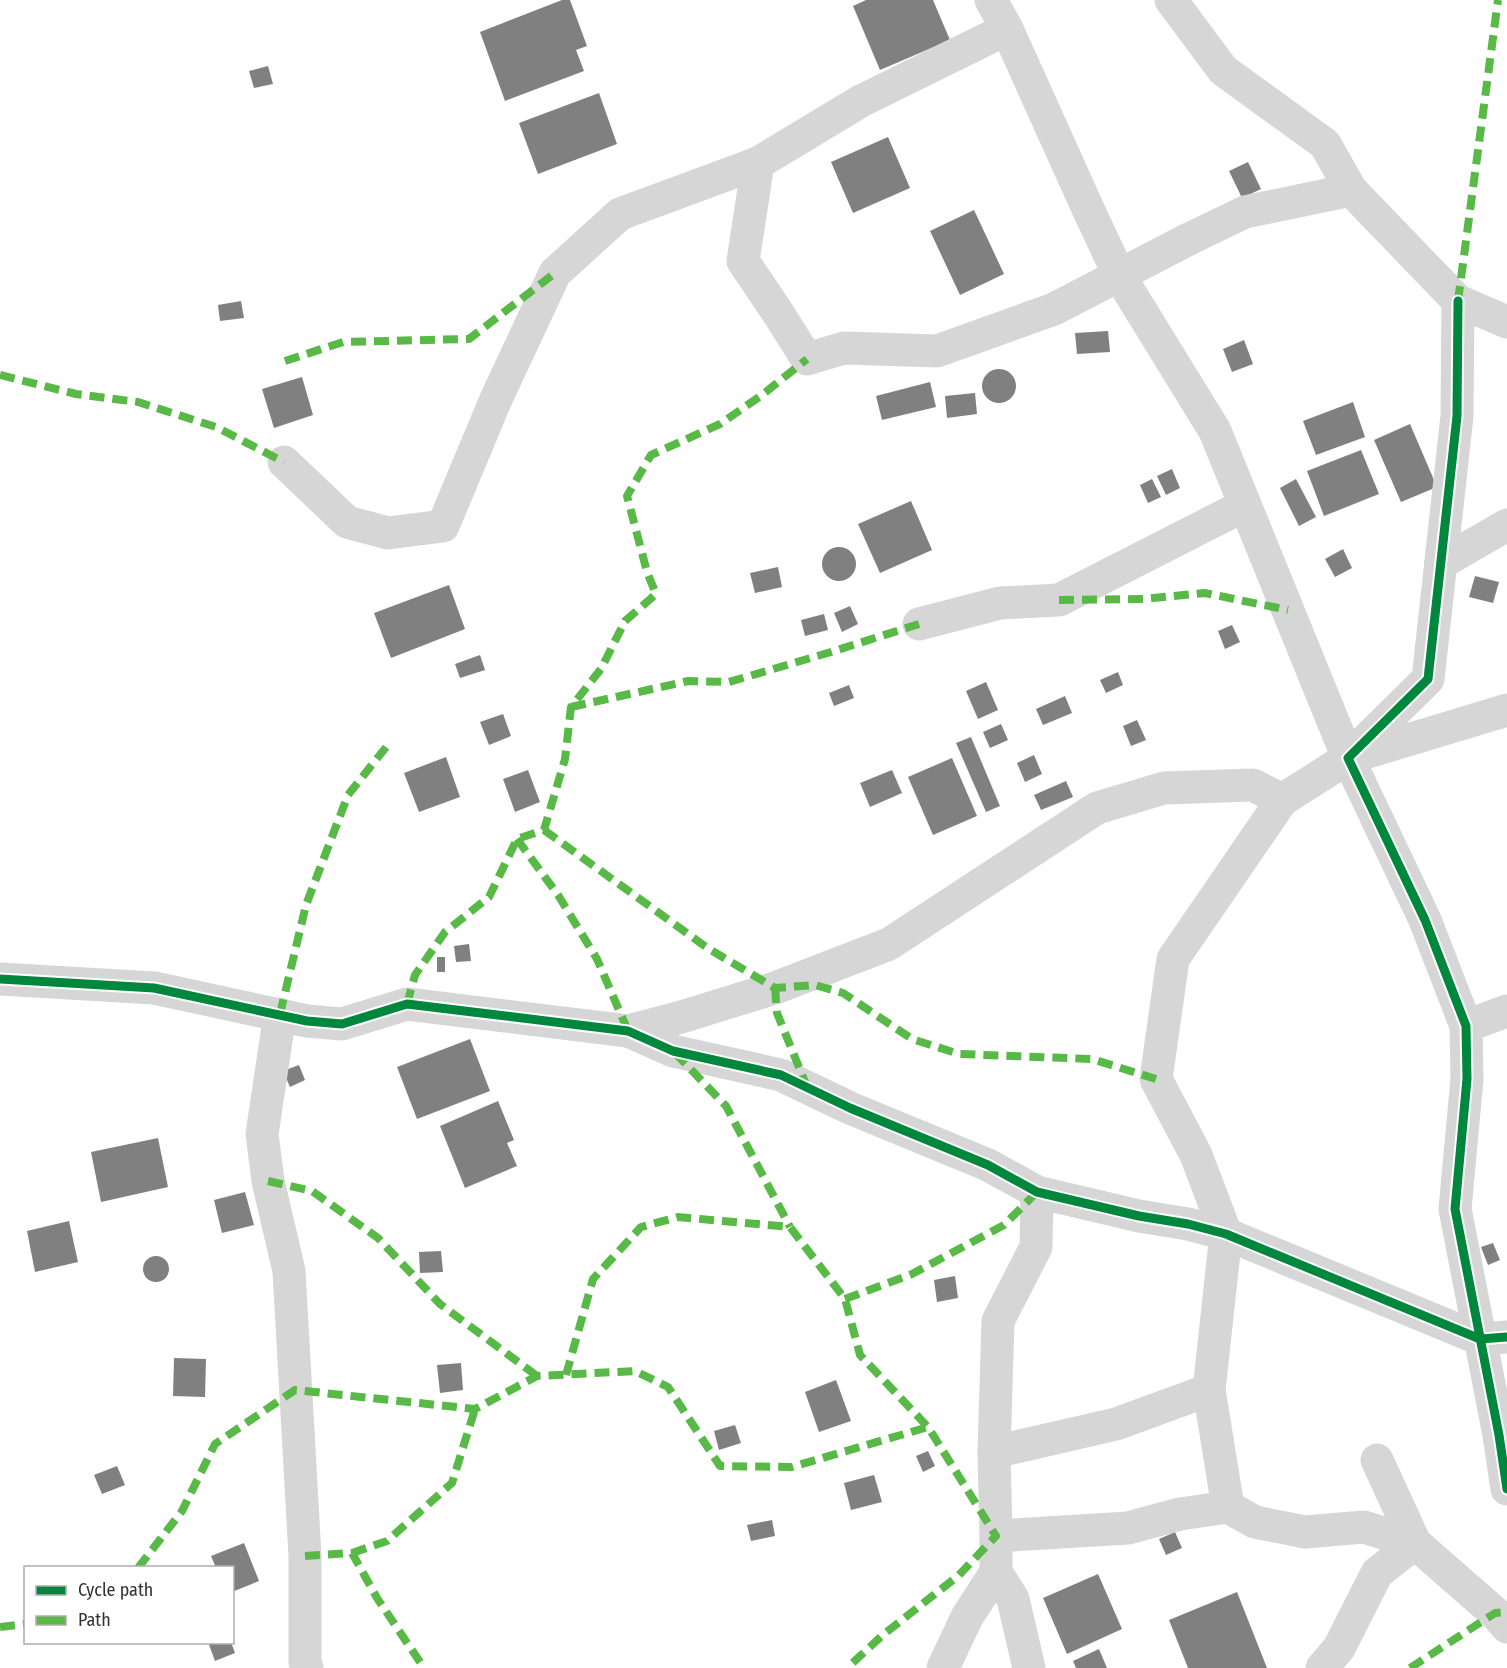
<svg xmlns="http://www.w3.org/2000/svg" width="1507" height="1668" font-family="'Fira Sans Condensed',sans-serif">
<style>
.building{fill:#808080}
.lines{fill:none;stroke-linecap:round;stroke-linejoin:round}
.minor{stroke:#d6d6d6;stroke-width:33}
.quiet{stroke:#58b947;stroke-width:8;stroke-dasharray:15 8;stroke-linecap:butt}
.cycleway-casing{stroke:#fff;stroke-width:13}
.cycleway{stroke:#00873e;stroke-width:9}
</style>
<rect width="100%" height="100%" fill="#fff"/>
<g class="building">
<polygon points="562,0 570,0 587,46 576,50 584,71 505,101 480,32"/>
<polygon points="866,0 933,0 950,40 880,70 853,6"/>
<polygon points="268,66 273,84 254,88 249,71"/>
<polygon points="599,93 617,144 538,174 519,123"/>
<polygon points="888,137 910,188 853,213 831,162"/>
<polygon points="1248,162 1261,189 1242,198 1229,171"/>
<polygon points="974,210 1004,274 960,295 930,231"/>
<polygon points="241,301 244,318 220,321 218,305"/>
<polygon points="1108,331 1110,352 1077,354 1075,333"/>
<polygon points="1244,340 1253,364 1232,372 1223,349"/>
<circle cx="999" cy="386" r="17"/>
<polygon points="302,377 313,415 274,428 262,389"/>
<polygon points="930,382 936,407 882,420 876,396"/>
<polygon points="975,393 977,414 947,418 945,396"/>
<polygon points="1353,402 1365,437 1316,455 1303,421"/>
<polygon points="1410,424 1437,487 1401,502 1374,440"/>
<polygon points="1361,450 1379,494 1324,516 1307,471"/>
<polygon points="1172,469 1180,488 1166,495 1157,476"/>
<polygon points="1152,479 1161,497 1148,503 1140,485"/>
<polygon points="1296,479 1316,517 1299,526 1280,488"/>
<polygon points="911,501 932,550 880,573 858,524"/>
<circle cx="839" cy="564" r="17"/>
<polygon points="1343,549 1352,568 1335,577 1325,559"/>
<polygon points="778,567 782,587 755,593 750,573"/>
<polygon points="1475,576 1499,582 1493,603 1469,597"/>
<polygon points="449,585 465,629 391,658 374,613"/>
<polygon points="850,606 858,624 842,632 834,613"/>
<polygon points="824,614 828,630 805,636 801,620"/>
<polygon points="1232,625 1240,642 1225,649 1218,631"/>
<polygon points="480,655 485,670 460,678 455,664"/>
<polygon points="1118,672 1123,685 1106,693 1100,680"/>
<polygon points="986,682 998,710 978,719 966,691"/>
<polygon points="849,685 854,698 834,706 829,693"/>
<polygon points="1065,696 1072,713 1043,725 1036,709"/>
<polygon points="503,714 511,736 489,745 480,722"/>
<polygon points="1137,720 1146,740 1131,746 1123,726"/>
<polygon points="1001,724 1008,740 990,748 983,732"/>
<polygon points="971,737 1000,806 986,812 956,743"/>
<polygon points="1034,755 1042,774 1025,782 1017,763"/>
<polygon points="446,757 460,797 419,812 404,773"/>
<polygon points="952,758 977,816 933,835 908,777"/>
<polygon points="528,770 540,802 515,812 503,779"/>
<polygon points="892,770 902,793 870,807 860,783"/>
<polygon points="1066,781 1073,797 1041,810 1034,795"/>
<polygon points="469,944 471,961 456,962 454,946"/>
<rect x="437" y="957" width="8" height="15"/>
<polygon points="470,1039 490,1091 417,1119 397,1067"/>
<polygon points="299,1065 305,1080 290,1087 283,1071"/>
<polygon points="498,1101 514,1140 507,1143 517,1166 465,1188 440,1126"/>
<polygon points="158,1138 168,1187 101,1202 91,1152"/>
<polygon points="245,1192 254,1225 222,1233 214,1200"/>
<polygon points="69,1221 78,1262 35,1272 27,1231"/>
<polygon points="1493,1243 1500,1260 1488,1265 1481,1247"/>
<polygon points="441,1251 443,1272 420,1273 419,1252"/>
<circle cx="156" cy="1269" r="13"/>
<polygon points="955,1276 958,1298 937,1302 934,1280"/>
<polygon points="174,1358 206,1359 205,1397 173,1396"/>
<polygon points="461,1363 463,1390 440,1393 437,1365"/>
<polygon points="836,1380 851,1421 819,1432 805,1392"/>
<polygon points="735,1425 741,1443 719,1450 714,1431"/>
<polygon points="928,1451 935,1466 923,1472 916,1456"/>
<polygon points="117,1466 125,1485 102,1494 94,1475"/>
<polygon points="874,1475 882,1502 851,1510 844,1483"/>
<polygon points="772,1520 775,1536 751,1541 747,1525"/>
<polygon points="1175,1532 1182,1548 1166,1555 1159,1539"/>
<polygon points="244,1543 259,1581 232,1592 232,1568 216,1568 211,1556"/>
<polygon points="1098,1574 1122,1629 1067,1654 1043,1598"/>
<polygon points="1237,1592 1267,1668 1188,1668 1169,1620"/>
<polygon points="208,1642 231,1642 235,1653 215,1661"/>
<polygon points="1099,1649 1107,1668 1076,1668 1073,1661"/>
</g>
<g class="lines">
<g class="minor">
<polyline points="991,0 1007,29 1089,211 1119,275 1215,431 1348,758"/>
<polyline points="1171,0 1223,70 1325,144 1351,190 1458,301 1507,322"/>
<polyline points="1007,29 861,101 758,163 743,261 778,313 807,359 844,348 937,351 1054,309 1189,239 1245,212 1351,190"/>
<polyline points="1458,301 1457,416 1428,679 1348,758 1425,920 1466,1026 1467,1079 1455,1209 1499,1435 1507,1489"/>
<polyline points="284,462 347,522 388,533 443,526 496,399 555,273 620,214 758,163"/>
<polyline points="1441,563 1507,525"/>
<polyline points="919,624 1000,603 1059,600 1245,505"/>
<polyline points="0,979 154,988 307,1021 342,1024 407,1004 628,1031 673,1051 781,1075 850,1108 988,1165 1037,1192 1139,1216 1188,1224 1226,1234 1480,1339 1507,1337"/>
<polyline points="280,1014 262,1134 268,1181 289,1271 305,1556 305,1662 307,1668"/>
<polyline points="1466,1026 1507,1011"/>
<polyline points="628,1031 678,1018 775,988 889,944 1097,808 1164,788 1253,785 1282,800"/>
<polyline points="1037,1192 1036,1247 998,1321 994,1452 996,1536 1128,1528 1180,1514 1228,1507 1255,1522 1305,1532 1364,1527 1415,1543"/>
<polyline points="1209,1390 1228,1507"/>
<polyline points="994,1452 1116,1424 1209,1390 1226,1234 1196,1155 1156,1079 1173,959 1282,800 1348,758 1507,710"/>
<polyline points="1377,1460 1415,1543 1495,1613 1507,1627"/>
<polyline points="996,1572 1013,1599 1029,1668"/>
<polyline points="943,1668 967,1617 996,1572 996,1536"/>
<polyline points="1322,1668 1339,1648 1377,1573 1415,1543"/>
</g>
<g class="quiet">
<polyline points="1458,301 1498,0"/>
<polyline points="285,361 343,342 469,339 555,273"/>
<polyline points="0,375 76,394 138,402 216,427 284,462"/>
<polyline points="1059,600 1144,599 1205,593 1288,610"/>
<polyline points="571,707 688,681 729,682 831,652 919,624"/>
<polyline points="544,830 709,949 775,988 815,985 843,993 912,1039 959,1054 1092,1059 1156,1079"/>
<polyline points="517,839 558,895 597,959 628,1031"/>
<polyline points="775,988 777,1013 807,1087"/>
<polyline points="407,1004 415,975 445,932 489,897 517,839 544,830 565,759 571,707 601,669 625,621 656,594 647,572 627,496 651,455 720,424 762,395 807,359"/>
<polyline points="280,1014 306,905 348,795 387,746"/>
<polyline points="675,1053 726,1106 790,1227"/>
<polyline points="268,1181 312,1191 378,1238 440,1304 537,1376"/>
<polyline points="845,1299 912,1274 1004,1225 1037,1192"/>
<polyline points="566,1375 593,1279 641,1227 678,1217 790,1227 845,1299 860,1355 928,1427 996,1536 958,1576 884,1634 847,1668"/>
<polyline points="352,1553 387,1541 452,1483 475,1409"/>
<polyline points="305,1556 352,1553 377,1598 424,1668"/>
<polyline points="138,1568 182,1511 215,1444 295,1390 475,1409 537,1376 635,1371 668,1387 720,1466 792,1467 928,1427"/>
<polyline points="0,1627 26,1624"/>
<polyline points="1410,1668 1495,1613 1507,1612"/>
</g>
<defs>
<g id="cycleway">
<polyline points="1458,301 1457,416 1428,679 1348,758 1425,920 1466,1026 1467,1079 1455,1209 1499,1435 1507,1489"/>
<polyline points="0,979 154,988 307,1021 342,1024 407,1004 628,1031 673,1051 781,1075 850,1108 988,1165 1037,1192 1139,1216 1188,1224 1226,1234 1480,1339 1507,1337"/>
</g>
</defs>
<use href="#cycleway" class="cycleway-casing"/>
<use href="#cycleway" class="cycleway"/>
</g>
<rect x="24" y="1566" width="210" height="78" fill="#ffffff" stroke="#adadad" stroke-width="1.5"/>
<rect x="36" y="1586" width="30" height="9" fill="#00873e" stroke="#adadad" stroke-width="1.5"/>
<text x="78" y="1596" font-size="18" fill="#323232">Cycle path</text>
<rect x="36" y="1616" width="30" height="9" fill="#58b947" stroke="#adadad" stroke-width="1.5"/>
<text x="78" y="1626" font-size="18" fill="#323232">Path</text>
</svg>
